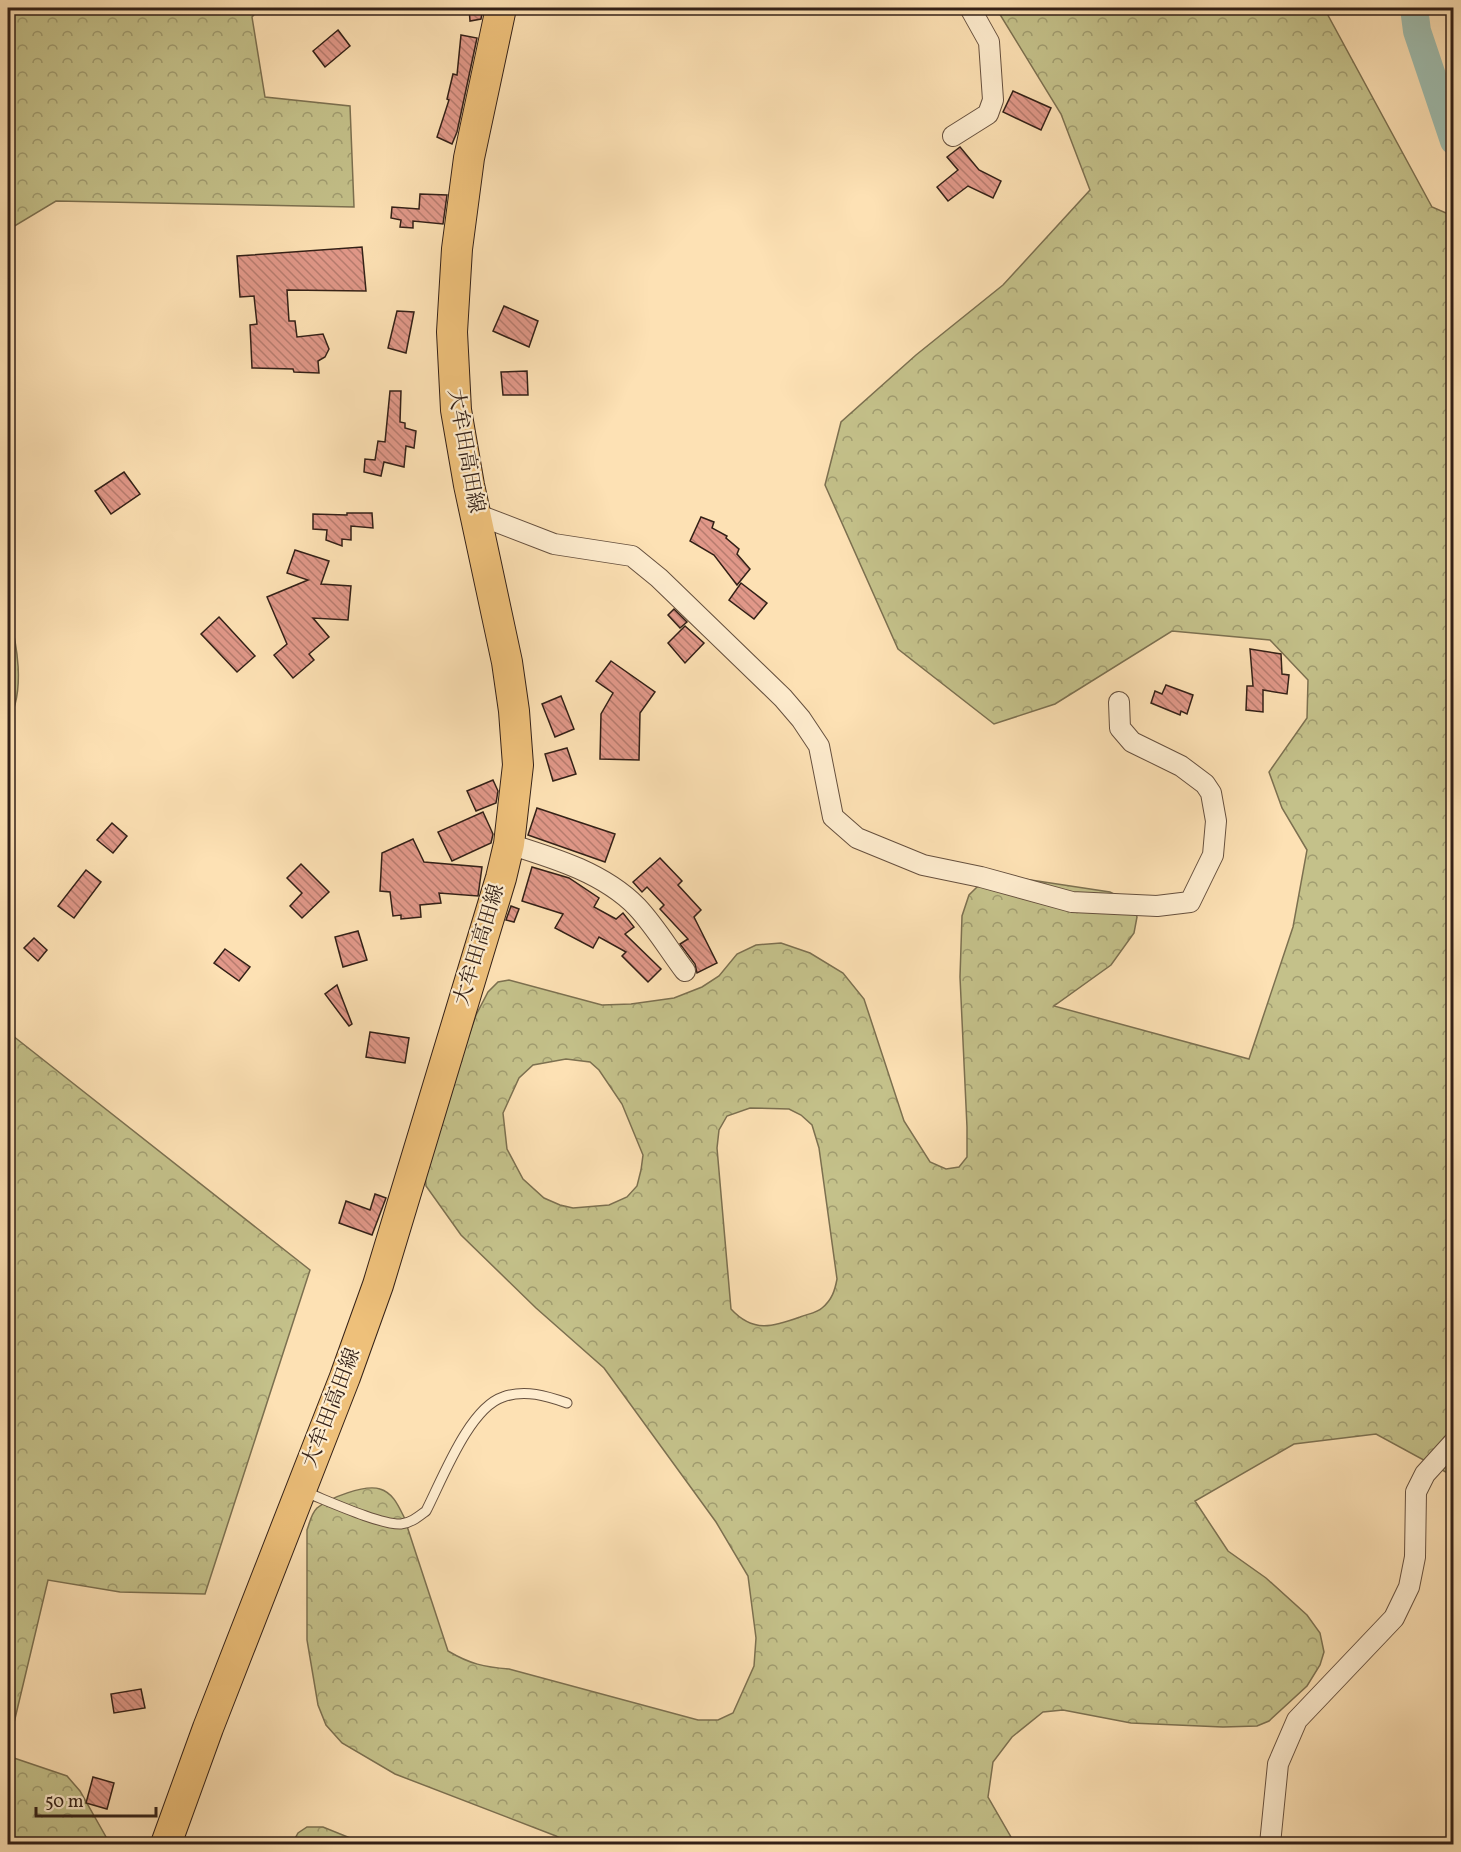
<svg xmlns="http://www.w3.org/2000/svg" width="1461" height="1852" font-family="Vollkorn,'Noto Serif JP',serif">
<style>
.forest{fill:url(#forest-crowns);stroke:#7c7050;stroke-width:1.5;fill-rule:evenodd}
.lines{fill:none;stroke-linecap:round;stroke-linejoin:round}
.river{stroke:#9fbdaf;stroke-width:28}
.building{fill:url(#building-back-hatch);stroke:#332017;stroke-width:1.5}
.lane-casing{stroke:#66503e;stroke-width:11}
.street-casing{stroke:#66503e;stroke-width:22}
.primary-casing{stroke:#332017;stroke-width:32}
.lane{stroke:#feecce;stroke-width:9}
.street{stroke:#feecce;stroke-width:20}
.primary{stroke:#eec07a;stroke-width:30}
.labels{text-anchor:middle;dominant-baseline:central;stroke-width:4.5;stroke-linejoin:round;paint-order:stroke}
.street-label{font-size:21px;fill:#332017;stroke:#feecce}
</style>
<defs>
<pattern id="forest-crowns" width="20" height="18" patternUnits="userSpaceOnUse" patternTransform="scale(1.5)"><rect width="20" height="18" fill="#c4c18a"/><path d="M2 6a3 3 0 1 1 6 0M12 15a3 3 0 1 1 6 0" fill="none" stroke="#a09c70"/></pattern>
<pattern id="building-back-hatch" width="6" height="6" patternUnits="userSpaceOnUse" patternTransform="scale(1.5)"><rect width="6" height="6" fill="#e19889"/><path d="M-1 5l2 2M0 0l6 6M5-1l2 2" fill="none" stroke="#b77c6f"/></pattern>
</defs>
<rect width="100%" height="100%" fill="#fde1b4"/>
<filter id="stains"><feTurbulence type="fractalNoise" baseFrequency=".00333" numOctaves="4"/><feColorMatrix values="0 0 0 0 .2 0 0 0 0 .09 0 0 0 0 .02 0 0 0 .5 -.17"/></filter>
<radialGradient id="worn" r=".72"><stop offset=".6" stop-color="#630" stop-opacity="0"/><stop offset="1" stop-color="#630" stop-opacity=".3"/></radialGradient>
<g class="forest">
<polygon points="8,8 260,8 252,17 265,97 350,106 354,207 56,201 8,230"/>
<path d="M996,8h328l108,199 21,9v1260l-77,-42 -82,10 -99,57 33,50 38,27 41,37 13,18 4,19 -4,13 -13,21 -38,35 -12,5 -34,1 -92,-4 -68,-13 -20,2 -31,25 -19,25 -5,35 27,47h-444l-15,-8 -161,-62 -53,-31 -16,-18 -8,-20 -11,-65v-110c3,-8 4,-16 10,-22 12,-10 48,-24 63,-19 13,4 18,16 24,28l44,134c22,13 36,16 61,18l189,51h20l15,-7 21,-47 2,-28 -8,-62 -32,-54 -112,-154 -68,-60 -75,-73 -35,-49 -1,-15 7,-30 44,-126 12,-23 10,-10 11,-2 93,25 29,-1 43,-6 28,-11 17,-11 18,-22 19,-9 25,-2 29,10 33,20 21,26 40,122 26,41 16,7 13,-2 8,-10v-30l-7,-150 2,-61 7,-21 9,-9 19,-11 113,17 22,11 5,14 -3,16 -23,32 -57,41 195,53 44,-132 14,-77 -25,-42 -13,-36 38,-54 1,-38 -38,-40 -98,-9 -117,73 -61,20 -96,-75 -73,-164 16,-63 75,-67 87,-70 87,-95 -29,-76zM566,1059l24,3 9,8 23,34 21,51 -2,15 -4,16 -10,11 -18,8 -36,3 -13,-3 -16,-7 -21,-19 -16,-30 -4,-36 16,-35 14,-13zM750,1108l39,1 12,6 11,10 7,23 18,131c-2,11 -5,21 -15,29 -5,5 -15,6 -22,9 -27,10 -47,16 -69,-8l-14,-161 2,-18 8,-14z"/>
<path d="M8,610c9,34 18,80 0,112z"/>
<polygon points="8,1032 310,1270 205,1594 120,1592 48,1580 8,1748"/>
<polygon points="8,1756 67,1776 80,1791 110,1844 8,1844"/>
<polygon points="307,1827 323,1827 365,1844 292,1844 298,1833"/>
</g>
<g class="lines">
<polyline class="river" points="1414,8 1417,31 1454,141"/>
</g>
<g class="building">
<polygon points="469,8 483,8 481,19 470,21"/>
<polygon points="338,30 350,46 325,67 313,51"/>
<polygon points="461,35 477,38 457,132 452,144 437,137 449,100 447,99 453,74 457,75"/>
<polygon points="1013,91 1051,108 1041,130 1003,112"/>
<polygon points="960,147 979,170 1001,181 993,198 968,186 948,201 937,187 958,170 947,157"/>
<polygon points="420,194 447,195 443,224 413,221 413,228 400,227 401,220 391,218 392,207 419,209"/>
<polygon points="362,247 366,291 287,290 289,321 295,321 297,337 323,334 329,349 325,357 318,361 319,373 294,372 293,369 252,368 250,325 257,324 254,296 240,297 237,256"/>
<polygon points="504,306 538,321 529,347 493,331"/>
<polygon points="397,311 414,312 406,353 388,348"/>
<polygon points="527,371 528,395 503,395 501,372"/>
<polygon points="390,391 401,391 400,422 405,423 405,428 416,431 414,448 406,446 404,467 384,462 381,476 364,472 365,459 375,460 378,441 385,442"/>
<polygon points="124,472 140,494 111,514 95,491"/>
<polygon points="347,513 372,513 373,528 351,526 351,540 342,539 342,546 326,540 327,530 313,529 313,514 347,515"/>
<polygon points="701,517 714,522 712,528 727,536 726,538 739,549 737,554 750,569 737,585 714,555 690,541"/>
<polygon points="295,550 329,561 321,584 351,586 348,620 313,618 329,637 309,654 314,660 293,678 274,655 287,644 267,597 308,580 287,573"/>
<polygon points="741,583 767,603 754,619 729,600"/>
<polygon points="674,609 687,622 680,628 668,615"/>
<polygon points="219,617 255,656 237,672 201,634"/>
<polygon points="685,626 704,643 685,663 668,643"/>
<polygon points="1250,649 1281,654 1282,674 1289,675 1287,694 1263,690 1263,712 1246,710 1247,686 1253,686"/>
<polygon points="611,661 655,692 640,713 639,760 600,759 601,714 613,693 596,681"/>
<polygon points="1166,685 1193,695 1187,714 1181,711 1180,715 1151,703 1155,691 1162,694"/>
<polygon points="561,696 574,729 555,737 542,704"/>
<polygon points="567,748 576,774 553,781 545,754"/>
<polygon points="493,780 498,791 496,803 476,811 467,791"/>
<polygon points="537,808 615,834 605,862 528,835"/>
<polygon points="483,812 493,834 491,843 452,861 438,832"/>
<polygon points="112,823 127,836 113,853 97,840"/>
<polygon points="413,839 424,862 482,867 478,896 439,893 441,903 420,905 421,917 401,919 401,915 393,916 390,892 380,891 382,853"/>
<polygon points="660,858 682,881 678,885 701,910 694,917 717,963 697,973 695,964 680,944 688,939 660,909 664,905 647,887 642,892 633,882"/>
<polygon points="301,864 329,892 302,918 290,906 302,893 287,878"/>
<polygon points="532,867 569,878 599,898 594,907 616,919 623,913 634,927 625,934 661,969 648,982 622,956 626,952 599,937 593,948 555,928 563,914 522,901"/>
<polygon points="86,870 101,882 74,918 58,906"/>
<polygon points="511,906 519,909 514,922 506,920"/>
<polygon points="358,931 367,960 343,967 335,937"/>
<polygon points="34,938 47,950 38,961 24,948"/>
<polygon points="225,949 250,967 239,981 214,963"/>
<polygon points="337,985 352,1024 349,1026 325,994"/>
<polygon points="370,1032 409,1038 405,1063 366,1057"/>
<polygon points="375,1194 386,1198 372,1235 339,1223 346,1201 370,1210"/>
<polygon points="141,1689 145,1708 114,1713 111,1694"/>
<polygon points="93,1777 114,1783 107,1809 86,1803"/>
</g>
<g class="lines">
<defs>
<path id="lane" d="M305,1492c21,8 75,33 96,32 10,-1 17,-7 25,-13 16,-31 43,-103 77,-114 22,-8 44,-1 64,6"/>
<g id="street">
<polyline points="953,136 988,114 993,100 989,42 970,8"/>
<polyline points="476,514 554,544 632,556 659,578 783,698 801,719 819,746 833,817 857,838 923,865 981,877 1072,902 1157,906 1190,902 1213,855 1216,821 1211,793 1205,784 1181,766 1132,742 1120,728 1119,702"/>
<path d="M509,844c45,14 95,29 128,63 18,19 32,43 48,64"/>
<polyline points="1270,1844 1278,1764 1297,1720 1394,1618 1409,1587 1415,1557 1416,1492 1425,1474 1454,1442"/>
</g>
<polyline id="primary" points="166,1844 208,1728 345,1377 378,1285 501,878 509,844 518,765 514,711 507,662 469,485 456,410 452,332 457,249 469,158 501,8"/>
</defs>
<use href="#lane" class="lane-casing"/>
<use href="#street" class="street-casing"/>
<use href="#primary" class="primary-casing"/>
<use href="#lane" class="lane"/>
<use href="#street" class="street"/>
<use href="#primary" class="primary"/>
</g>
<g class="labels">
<g class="street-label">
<text transform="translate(465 451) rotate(80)">大牟田高田線</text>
<text transform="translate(480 945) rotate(-73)">大牟田高田線</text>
<text transform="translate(332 1408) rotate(-69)">大牟田高田線</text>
</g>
</g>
<rect width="1461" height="1852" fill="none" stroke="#fde1b4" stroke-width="30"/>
<rect x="9" y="9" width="1443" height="1834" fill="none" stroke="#332017" stroke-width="3"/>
<rect x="15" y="15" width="1431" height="1822" fill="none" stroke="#332017" stroke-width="1.5"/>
<path d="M36 1807v9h120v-9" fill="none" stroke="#332017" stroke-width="3"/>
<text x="45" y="1807" font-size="18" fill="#332017" stroke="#feecce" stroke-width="4.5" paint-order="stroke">50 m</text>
<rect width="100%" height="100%" filter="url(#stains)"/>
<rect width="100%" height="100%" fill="url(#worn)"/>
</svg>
